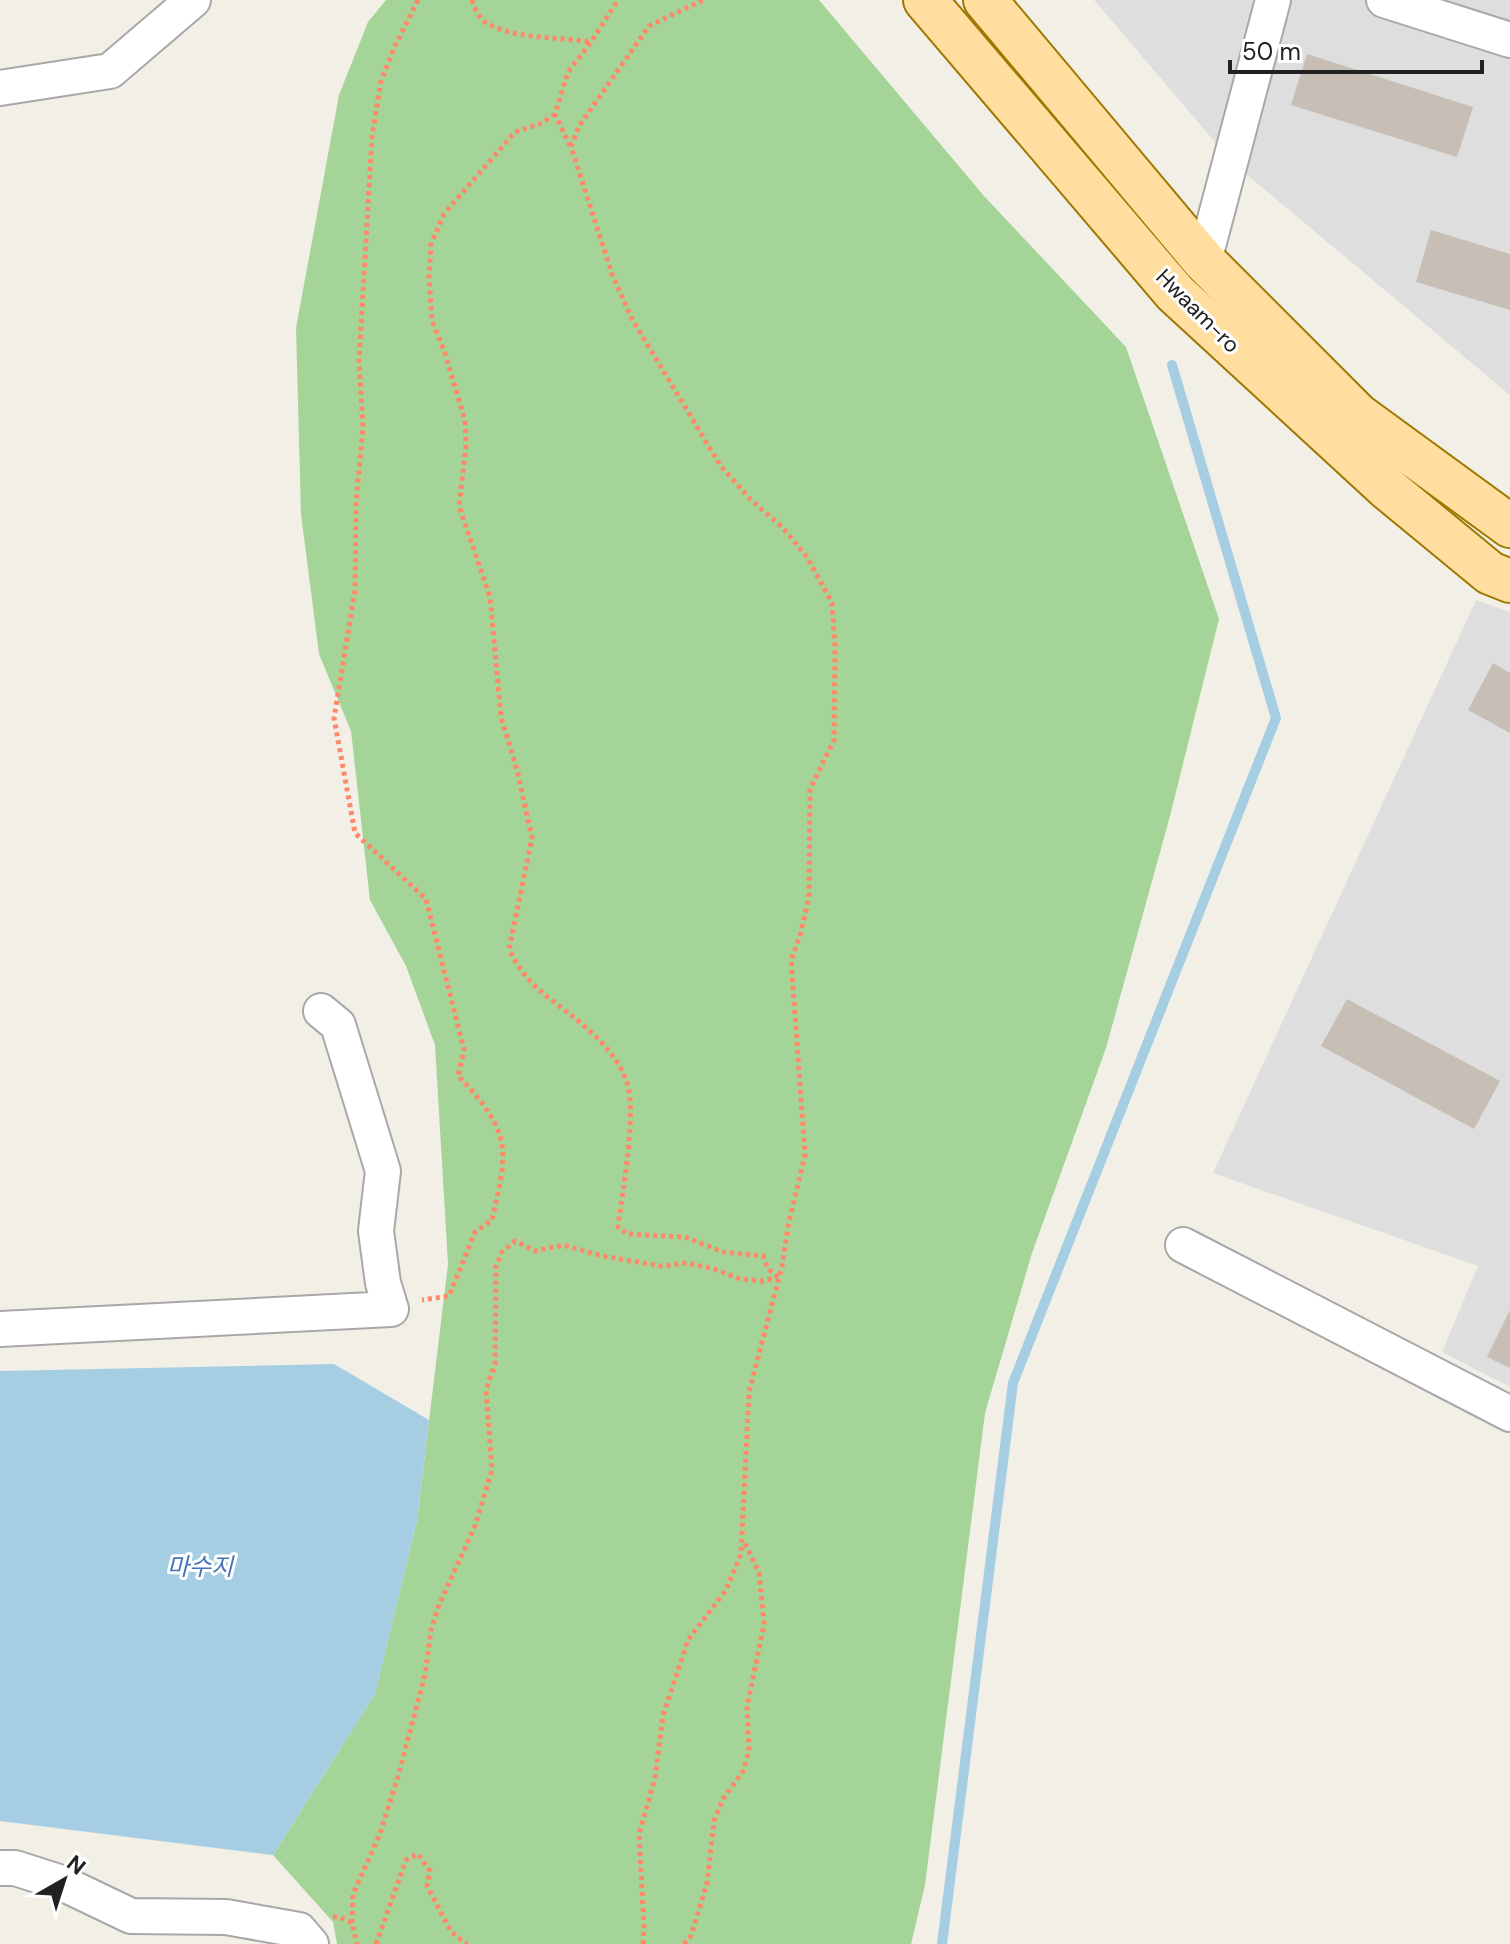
<svg xmlns="http://www.w3.org/2000/svg" width="1510" height="1944" font-family="'DM Sans','Noto Sans KR',sans-serif">
<style>
.residential{fill:#dfdede}
.forest{fill:#a5d499}
.water{fill:#a5cee2}
.lines{fill:none;stroke-linecap:round;stroke-linejoin:round}
.stream{stroke:#a5cee2;stroke-width:10}
.building{fill:#c7beb6}
.minor-casing{stroke:#a8a8a8;stroke-width:38}
.major-casing{stroke:#9e7800;stroke-width:46}
.path{stroke:#ff886b;stroke-width:5;stroke-dasharray:4 4;stroke-linecap:butt}
.minor{stroke:#fff;stroke-width:34}
.major{stroke:#ffde9f;stroke-width:42}
.labels{text-anchor:middle;dominant-baseline:central;stroke-width:6;stroke-linejoin:round;paint-order:stroke}
.street-label{font-size:22px;fill:#212121;stroke:#fff}
.water-label{font-size:24px;font-style:italic;fill:#4574b9;stroke:#fff}
</style>
<rect width="100%" height="100%" fill="#f2efe7"/>
<g class="residential">
<polygon points="1094,0 1510,0 1510,395 1233,163"/>
<polygon points="1476,600 1510,612 1510,1387 1442,1352 1478,1266 1213,1173"/>
</g>
<polygon class="forest" points="386,0 819,0 984,196 1126,347 1219,619 1170,816 1106,1048 1032,1253 985,1413 925,1885 911,1944 337,1944 333,1922 273,1855 375,1694 417,1520 448,1264 435,1045 406,966 370,900 351,731 319,654 301,514 296,328 339,95 368,22"/>
<polygon class="water" points="334,1364 429,1420 417,1520 375,1694 273,1855 0,1821 0,1371"/>
<g class="lines">
<polyline class="stream" points="942,1944 1013,1383 1276,718 1172,365"/>
</g>
<g class="building">
<polygon points="1307,54 1473,107 1457,157 1291,105"/>
<polygon points="1431,230 1510,254 1510,310 1416,282"/>
<polygon points="1493,663 1510,673 1510,733 1468,710"/>
<polygon points="1347,999 1500,1081 1474,1129 1321,1046"/>
<polygon points="1510,1310 1510,1368 1487,1357"/>
</g>
<g class="lines">
<defs>
<g id="minor">
<polyline points="1384,0 1510,40"/>
<polyline points="0,88 110,71 193,0"/>
<polyline points="1204,261 1273,0"/>
<polyline points="1183,1245 1510,1414"/>
<polyline points="0,1329 391,1309 383,1283 376,1231 383,1171 338,1025 321,1011"/>
<polyline points="0,1868 15,1868 62,1883 131,1916 226,1917 299,1930 311,1944"/>
</g>
<g id="major">
<polyline points="925,0 1175,293 1388,489 1490,573 1510,581"/>
<polyline points="985,0 1204,261 1358,415 1510,526"/>
</g>
</defs>
<use href="#minor" class="minor-casing"/>
<use href="#major" class="major-casing"/>
<g class="path">
<path d="M418,0l-23,46 -14,35 -9,55 -13,225 4,66 -7,76 -1,87 -21,128 21,115 71,66 38,151 -6,26c18,18 40,43 44,69 4,21 -6,54 -10,75l-17,12 -26,64 -27,4"/>
<path d="M472,0c3,10 8,21 18,25 29,14 68,12 100,17"/>
<path d="M555,114l-13,9 -27,9 -71,82 -13,30 -2,33 3,44 13,32 20,68 1,24 -7,61 31,91 11,120 16,53 15,68 -23,111c17,36 38,47 67,70 21,18 40,35 50,61 12,28 -4,114 -8,147l9,7 58,3 38,15 40,4 5,13 10,8"/>
<polyline points="570,146 555,114 568,72 591,42 618,0"/>
<polyline points="333,1917 340,1917 352,1923 357,1944"/>
<polyline points="352,1923 353,1894 379,1836 397,1780 425,1675 431,1630 439,1605 475,1526 492,1470 486,1390 495,1364 496,1266 502,1252 515,1241 535,1251 563,1245 602,1256 661,1266 687,1263 714,1269 740,1279 763,1281 778,1277"/>
<polyline points="376,1944 406,1860 418,1854 430,1871 427,1886 451,1932 467,1944"/>
<polyline points="643,1944 644,1928 639,1834 655,1778 663,1715 688,1640 726,1590 741,1554 749,1392 782,1266 788,1226 805,1155 791,960 800,936 809,897 810,789 834,740 835,648 832,603 807,557 783,528 750,499 720,465 632,319 612,274 571,147 579,126 649,26 703,0"/>
<polyline points="684,1944 691,1936 707,1883 714,1821 723,1799 743,1771 749,1751 747,1707 764,1624 759,1573 744,1541"/>
</g>
<use href="#minor" class="minor"/>
<use href="#major" class="major"/>
</g>
<g class="labels">
<g class="street-label">
<text transform="translate(1198 311) rotate(45)">Hwaam-ro</text>
</g>
<g class="water-label">
<text x="200" y="1566">마수지</text>
</g>
</g>
<g transform="translate(64 1880) rotate(39)" stroke="#ffffff" stroke-width="6" paint-order="stroke">
<path d="M0-6L14 30L0 20L-14 30Z" fill="#212121"/>
<text y="-12" font-size="22" font-weight="bold" text-anchor="middle" fill="#212121">N</text>
</g>
<path d="M1230 60v12h252v-12" fill="none" stroke="#212121" stroke-width="4"/>
<text x="1242" y="60" font-size="24" fill="#212121" stroke="#ffffff" stroke-width="6" paint-order="stroke">50 m</text>
</svg>
